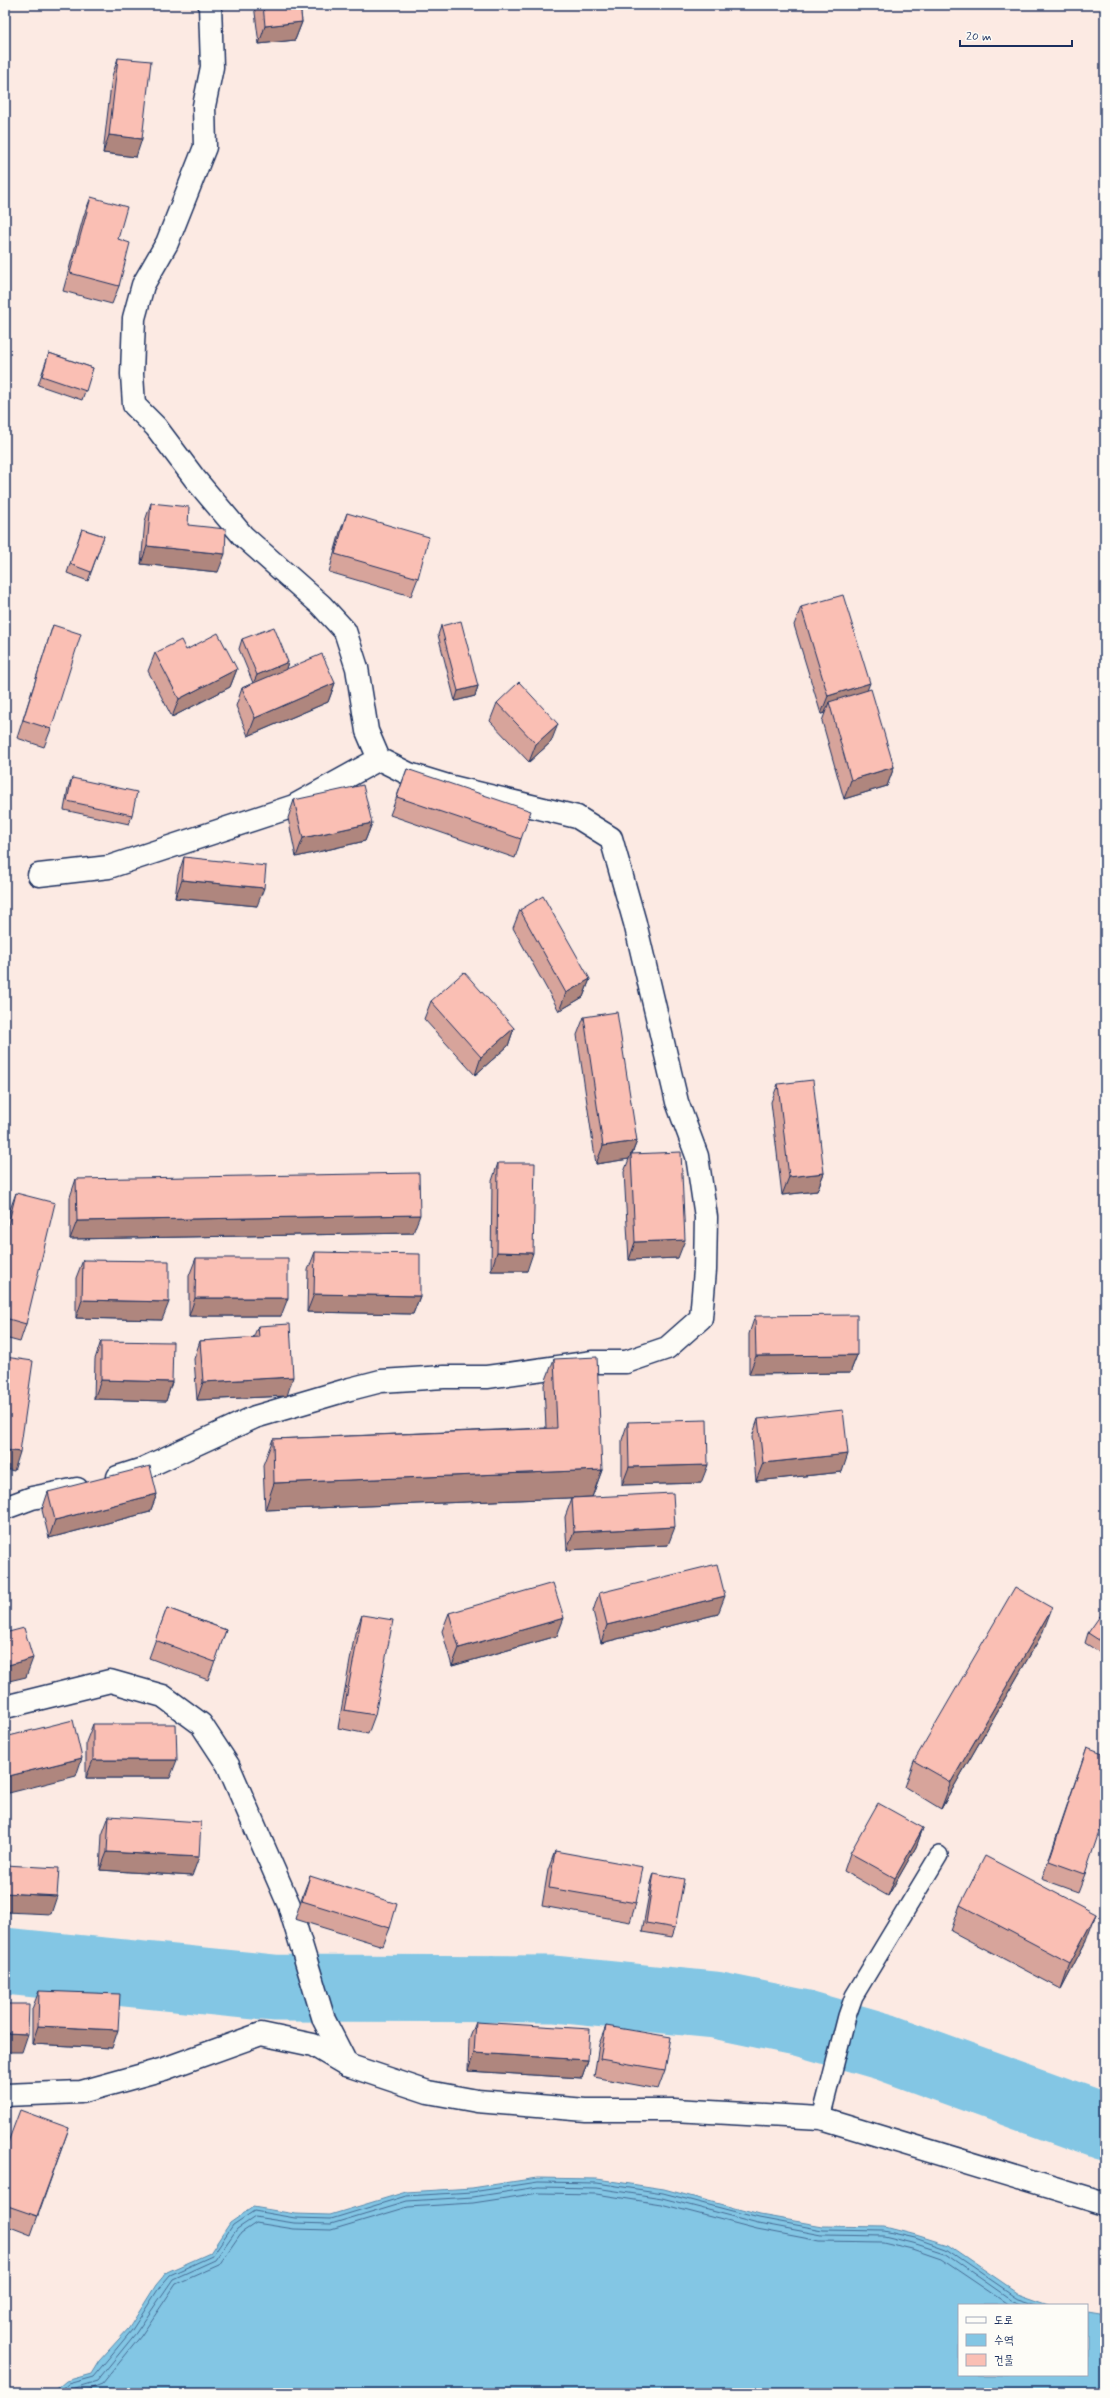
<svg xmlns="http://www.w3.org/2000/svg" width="1110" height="2398" font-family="Mynerve,'Poor Story',sans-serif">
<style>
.water{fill:#83c6e4;stroke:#598aae}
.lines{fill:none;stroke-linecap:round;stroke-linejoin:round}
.shore{stroke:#456b94;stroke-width:1}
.river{stroke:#83c6e4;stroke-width:67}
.lane-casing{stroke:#1b2f5e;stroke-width:20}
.street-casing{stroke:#1b2f5e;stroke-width:25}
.lane{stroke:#fdfcf7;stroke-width:17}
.street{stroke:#fdfcf7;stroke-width:22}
.wall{fill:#d7a49b;stroke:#1b2f5e}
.shaded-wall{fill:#af867e;stroke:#1b2f5e}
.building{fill:#fabfb4;stroke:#1b2f5e}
</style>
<rect width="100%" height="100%" fill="#fceae3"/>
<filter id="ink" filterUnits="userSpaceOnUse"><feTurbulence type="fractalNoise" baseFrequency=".025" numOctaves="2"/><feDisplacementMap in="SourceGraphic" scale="8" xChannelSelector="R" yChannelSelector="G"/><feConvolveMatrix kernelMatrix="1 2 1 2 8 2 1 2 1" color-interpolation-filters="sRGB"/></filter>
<g filter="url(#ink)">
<polygon class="water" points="537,2178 597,2179 664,2189 760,2215 823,2226 885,2227 916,2235 948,2245 1018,2293 1052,2305 959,2305 959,2375 1087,2375 1087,2314 1105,2317 1105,2393 52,2393 66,2381 91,2374 99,2361 129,2328 156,2285 167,2272 210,2253 230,2223 253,2207 295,2214 330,2215 406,2192 472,2188"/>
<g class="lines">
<g class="shore">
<polyline points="58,2393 68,2384 93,2377 132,2330 159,2288 170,2275 212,2256 233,2225 254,2211 295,2218 331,2219 406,2196 472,2192 538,2182 597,2183 663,2193 759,2218 823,2230 884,2231 915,2238 946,2249 1016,2297 1040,2305"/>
<polyline points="66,2393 71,2389 97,2381 136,2333 173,2279 215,2260 237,2229 255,2217 294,2223 331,2224 407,2201 473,2197 538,2187 596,2188 662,2198 758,2223 822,2235 884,2236 913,2243 944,2253 1013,2301 1024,2305"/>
<polyline points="79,2393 102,2384 141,2336 176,2284 219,2265 241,2233 256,2223 294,2229 331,2230 408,2207 473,2203 539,2193 596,2194 661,2204 757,2229 820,2241 883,2242 912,2249 941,2259 1009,2305"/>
</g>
<polyline class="river" points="5,1961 274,1988 554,1989 715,2005 802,2023 885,2047 1105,2127"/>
<defs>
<polyline id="lane" points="821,2118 847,2016 854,1996 939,1855"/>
<g id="street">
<polyline points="39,875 109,867 294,806 379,759"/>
<polyline points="118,1477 140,1470 255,1417 350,1389 381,1381 444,1377 487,1377 593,1362 626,1362 667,1348 701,1318 705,1270 706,1217 697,1156 677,1102 635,923 611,838 577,817 448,786 409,774 379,759 367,731 357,668 345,631 321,605 243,536 195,479 156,427 134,405 132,374 134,318 143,285 167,243 205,147 204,106 212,67 210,5"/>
<polyline points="5,1508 32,1498 77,1489"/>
<polyline points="5,1707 110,1681 163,1696 201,1724 228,1765 289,1905 324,2020 347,2065"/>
<polyline points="5,2095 81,2092 164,2069 261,2034 313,2045 347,2065 428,2092 477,2101 586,2110 674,2110 821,2118 1105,2204"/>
</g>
</defs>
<use href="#lane" class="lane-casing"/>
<use href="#street" class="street-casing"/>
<use href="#lane" class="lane"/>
<use href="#street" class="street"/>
</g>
<g class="wall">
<polygon points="254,5 300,5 302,22 295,40 259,44"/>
<polygon points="118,58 136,157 103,153 112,76"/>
<polygon points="91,197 118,239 119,286 112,304 63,291 84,215"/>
<polygon points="49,353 93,368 82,400 38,385"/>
<polygon points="151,503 188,525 218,572 141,564 145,521"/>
<polygon points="347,513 418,578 411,596 329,572 340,532"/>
<polygon points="82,529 104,536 88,581 67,573"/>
<polygon points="801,607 867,691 894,767 887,786 844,799 822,721 825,713 821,714 794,625"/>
<polygon points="53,625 51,729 44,747 17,738 47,644"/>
<polygon points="441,626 478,686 475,696 455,701 438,635"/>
<polygon points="242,639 288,662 286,669 335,683 328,702 248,736 236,706 242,688 253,683 239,649"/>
<polygon points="155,653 237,669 230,687 172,717 148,671"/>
<polygon points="497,703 551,742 529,762 490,721"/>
<polygon points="407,769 521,839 515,858 390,815"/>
<polygon points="72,778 132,815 129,824 64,810 68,788"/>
<polygon points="294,800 372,823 365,841 296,857 288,818"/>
<polygon points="184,857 257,906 175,898 178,875"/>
<polygon points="520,910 590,979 583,997 559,1011 513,928"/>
<polygon points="431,1001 514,1028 508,1046 475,1075 424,1019"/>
<polygon points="584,1017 637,1141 632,1154 678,1258 629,1260 624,1172 629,1159 596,1164 577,1035"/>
<polygon points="778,1084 824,1173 817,1191 782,1195 771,1102"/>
<polygon points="498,1163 527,1271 491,1271 492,1181"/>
<polygon points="76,1179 413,1233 70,1239 70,1197"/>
<polygon points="16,1193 26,1324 20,1342 5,1338 5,1229 9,1212"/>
<polygon points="315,1252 420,1296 413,1314 307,1312 308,1270"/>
<polygon points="196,1258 281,1316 189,1316 189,1276"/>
<polygon points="83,1260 162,1320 76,1318 76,1278"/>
<polygon points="755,1316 857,1355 850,1373 749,1374 749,1334"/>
<polygon points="258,1326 287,1396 197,1400 194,1359 200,1341 253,1338"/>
<polygon points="101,1341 172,1382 166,1401 94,1399 95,1359"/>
<polygon points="554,1359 602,1470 592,1497 265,1510 263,1465 273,1439 546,1428 544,1385"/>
<polygon points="758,1419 842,1472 756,1481 752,1437"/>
<polygon points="628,1422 701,1483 622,1485 622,1440"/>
<polygon points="48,1492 157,1494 150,1512 49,1538 42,1510"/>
<polygon points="572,1498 668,1545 567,1550 565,1517"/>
<polygon points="599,1593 718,1614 601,1643 593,1611"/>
<polygon points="167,1608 226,1630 208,1680 149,1658"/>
<polygon points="449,1613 557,1636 452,1666 442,1631"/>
<polygon points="362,1615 375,1715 368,1734 338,1728 355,1633"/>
<polygon points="1105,1619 1105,1656 1085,1643 1088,1633"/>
<polygon points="1042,1634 941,1809 905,1787 914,1761"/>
<polygon points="93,1724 170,1778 86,1778 86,1742"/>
<polygon points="1087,1747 1085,1874 1078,1892 1042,1879"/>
<polygon points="109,1816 192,1876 100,1870 102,1835"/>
<polygon points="923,1828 916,1847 888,1896 844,1871 850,1853"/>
<polygon points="555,1851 636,1903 630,1922 542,1906 548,1870"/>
<polygon points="654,1873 675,1928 672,1937 642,1932 651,1883"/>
<polygon points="310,1876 390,1928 383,1946 295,1919 303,1894"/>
<polygon points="960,1905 1086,1941 1061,1989 951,1931"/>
<polygon points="39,1991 112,2048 32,2044 32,2009"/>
<polygon points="476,2022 588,2060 582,2078 468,2071 469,2040"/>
<polygon points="606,2026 665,2070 658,2089 594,2077 599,2044"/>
<polygon points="69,2128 31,2235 5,2225 5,2150"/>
</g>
<g class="shaded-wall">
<polygon points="302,22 295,40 259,44 265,26"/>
<polygon points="109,135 142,139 136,157 103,153"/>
<polygon points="147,546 225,554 218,572 141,564"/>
<polygon points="288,662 285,672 253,684 257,675"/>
<polygon points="237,669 230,687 172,717 179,699"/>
<polygon points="335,683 328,702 248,736 255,718"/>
<polygon points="870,683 863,701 829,702 825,713 821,714 828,696"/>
<polygon points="478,686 475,696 455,701 458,691"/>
<polygon points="558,724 551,742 529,762 536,744"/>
<polygon points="894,767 887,786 844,799 851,780"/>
<polygon points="372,823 365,841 296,857 303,838"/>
<polygon points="182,880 264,888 257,906 175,898"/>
<polygon points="590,979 583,997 559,1011 566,993"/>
<polygon points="514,1028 508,1046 475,1075 481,1057"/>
<polygon points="637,1141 631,1156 631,1154 629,1159 596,1164 603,1146"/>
<polygon points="824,1173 817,1191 782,1195 789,1177"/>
<polygon points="420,1215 413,1233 70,1239 77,1221"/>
<polygon points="685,1240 678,1258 629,1260 635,1242"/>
<polygon points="497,1252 533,1253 527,1271 491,1271"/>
<polygon points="314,1294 420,1296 413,1314 307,1312"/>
<polygon points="195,1298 288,1298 281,1316 189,1316"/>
<polygon points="82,1300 169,1302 162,1320 76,1318"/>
<polygon points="857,1355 850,1373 749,1374 756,1356"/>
<polygon points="293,1377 287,1396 197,1400 203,1382"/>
<polygon points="101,1380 172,1382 166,1401 94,1399"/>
<polygon points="5,1450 20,1452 14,1471 5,1469"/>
<polygon points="848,1454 842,1472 756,1481 763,1463"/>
<polygon points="708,1465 701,1483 622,1485 629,1467"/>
<polygon points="602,1470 592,1497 265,1510 274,1483"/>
<polygon points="157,1494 150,1512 49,1538 55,1520"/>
<polygon points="675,1527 668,1545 567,1550 574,1532"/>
<polygon points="725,1596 718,1614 601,1643 607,1625"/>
<polygon points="1052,1608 1042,1634 941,1809 951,1782"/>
<polygon points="564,1618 557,1636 452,1666 459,1648"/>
<polygon points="33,1658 26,1677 5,1682 5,1666"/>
<polygon points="82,1758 76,1776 5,1794 5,1777"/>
<polygon points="93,1760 177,1760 170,1778 86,1778"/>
<polygon points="923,1828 916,1847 888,1896 895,1878"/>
<polygon points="107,1852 199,1857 192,1876 100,1870"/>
<polygon points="5,1893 57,1896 51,1914 5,1912"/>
<polygon points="1096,1914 1086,1941 1061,1989 1070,1963"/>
<polygon points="38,2026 118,2030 112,2048 32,2044"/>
<polygon points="5,2033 28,2034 22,2052 5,2052"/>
<polygon points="474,2053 588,2060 582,2078 468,2071"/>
</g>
<g class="building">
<polygon points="263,5 300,5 302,22 265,26"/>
<polygon points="118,58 151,61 142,139 109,135"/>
<polygon points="91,197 127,207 118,239 130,243 119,286 70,273"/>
<polygon points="49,353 93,368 86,391 42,376"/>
<polygon points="151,503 189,507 188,525 226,529 225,554 147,546"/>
<polygon points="347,513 429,537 418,578 335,554"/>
<polygon points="82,529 104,536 91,572 70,564"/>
<polygon points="843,595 870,683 828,696 801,607"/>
<polygon points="461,621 478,686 458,691 441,626"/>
<polygon points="53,625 81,634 51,729 23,720"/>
<polygon points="274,627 288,662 257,675 242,639"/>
<polygon points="218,633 237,669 179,699 155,653 181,640 186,650"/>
<polygon points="322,654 335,683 255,718 242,688"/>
<polygon points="519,682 558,724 536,744 497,703"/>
<polygon points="871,689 894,767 851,780 829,702"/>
<polygon points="407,769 531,811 521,839 397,797"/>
<polygon points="72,778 137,792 132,815 67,801"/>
<polygon points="363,785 372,823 303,838 294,800"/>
<polygon points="184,857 266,866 264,888 182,880"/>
<polygon points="543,896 590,979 566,993 520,910"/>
<polygon points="464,972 514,1028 481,1057 431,1001"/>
<polygon points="617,1012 637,1141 603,1146 584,1017"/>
<polygon points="813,1080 824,1173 789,1177 778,1084"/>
<polygon points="681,1152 685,1240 635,1242 631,1154"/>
<polygon points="498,1163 535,1163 533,1253 497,1252"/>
<polygon points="419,1173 420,1215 77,1221 76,1179"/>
<polygon points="16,1193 55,1203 26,1324 5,1318 5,1238"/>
<polygon points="315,1252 420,1254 420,1296 314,1294"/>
<polygon points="196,1258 288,1258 288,1298 195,1298"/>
<polygon points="83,1260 169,1261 169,1302 82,1300"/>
<polygon points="857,1315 857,1355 756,1356 755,1316"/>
<polygon points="290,1324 293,1377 203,1382 200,1341 259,1337 258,1326"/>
<polygon points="101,1341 173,1342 172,1382 101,1380"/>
<polygon points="5,1357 33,1361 20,1452 5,1450"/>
<polygon points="597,1357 602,1470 274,1483 273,1439 557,1428 554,1359"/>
<polygon points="843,1410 848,1454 763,1463 758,1419"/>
<polygon points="707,1420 708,1465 629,1467 628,1422"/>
<polygon points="150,1466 157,1494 55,1520 48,1492"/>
<polygon points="673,1493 675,1527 574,1532 572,1498"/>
<polygon points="717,1564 725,1596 607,1625 599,1593"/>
<polygon points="553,1583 564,1618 459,1648 449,1613"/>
<polygon points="1015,1587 1052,1608 951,1782 914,1761"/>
<polygon points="167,1608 226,1630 215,1662 155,1640"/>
<polygon points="362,1615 393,1620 375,1715 344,1710"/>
<polygon points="1100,1616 1105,1619 1105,1644 1088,1633"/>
<polygon points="24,1628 33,1658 5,1666 5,1633"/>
<polygon points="73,1720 82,1758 5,1777 5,1737"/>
<polygon points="93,1724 176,1724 177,1760 93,1760"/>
<polygon points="1087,1747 1105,1754 1105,1814 1085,1874 1049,1861"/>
<polygon points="878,1803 923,1828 895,1878 850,1853"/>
<polygon points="109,1816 201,1822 199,1857 107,1852"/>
<polygon points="555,1851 643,1867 636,1903 549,1888"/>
<polygon points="985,1856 1096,1914 1070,1963 960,1905"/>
<polygon points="5,1865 59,1868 57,1896 5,1893"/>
<polygon points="654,1873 684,1879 675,1928 646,1923"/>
<polygon points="310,1876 397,1904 390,1928 302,1901"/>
<polygon points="39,1991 120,1994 118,2030 38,2026"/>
<polygon points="5,2004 29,2004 28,2034 5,2033"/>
<polygon points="476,2022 590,2029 588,2060 474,2053"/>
<polygon points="606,2026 671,2037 665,2070 600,2059"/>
<polygon points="20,2110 69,2128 37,2216 5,2205 5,2150"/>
</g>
</g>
<rect width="1110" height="2398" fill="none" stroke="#fdfcf7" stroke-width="20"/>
<rect x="10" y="10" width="1090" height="2378" fill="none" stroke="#1b2f5e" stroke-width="1.5" filter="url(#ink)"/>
<rect x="958" y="2304" width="130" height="72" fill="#fdfcf7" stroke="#a3aaba"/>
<rect x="966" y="2317" width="20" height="6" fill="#fdfcf7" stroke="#a3aaba"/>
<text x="994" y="2324" font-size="12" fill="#1b2f5e">도로</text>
<rect x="966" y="2334" width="20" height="12" fill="#83c6e4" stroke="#a3aaba"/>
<text x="994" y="2344" font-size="12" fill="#1b2f5e">수역</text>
<rect x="966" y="2354" width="20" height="12" fill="#fabfb4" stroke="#a3aaba"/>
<text x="994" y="2364" font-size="12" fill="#1b2f5e">건물</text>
<path d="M960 40v6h112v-6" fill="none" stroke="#1b2f5e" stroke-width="2"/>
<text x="966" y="40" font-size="12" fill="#1b2f5e" stroke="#fdfcf7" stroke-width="3" paint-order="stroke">20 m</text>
</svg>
